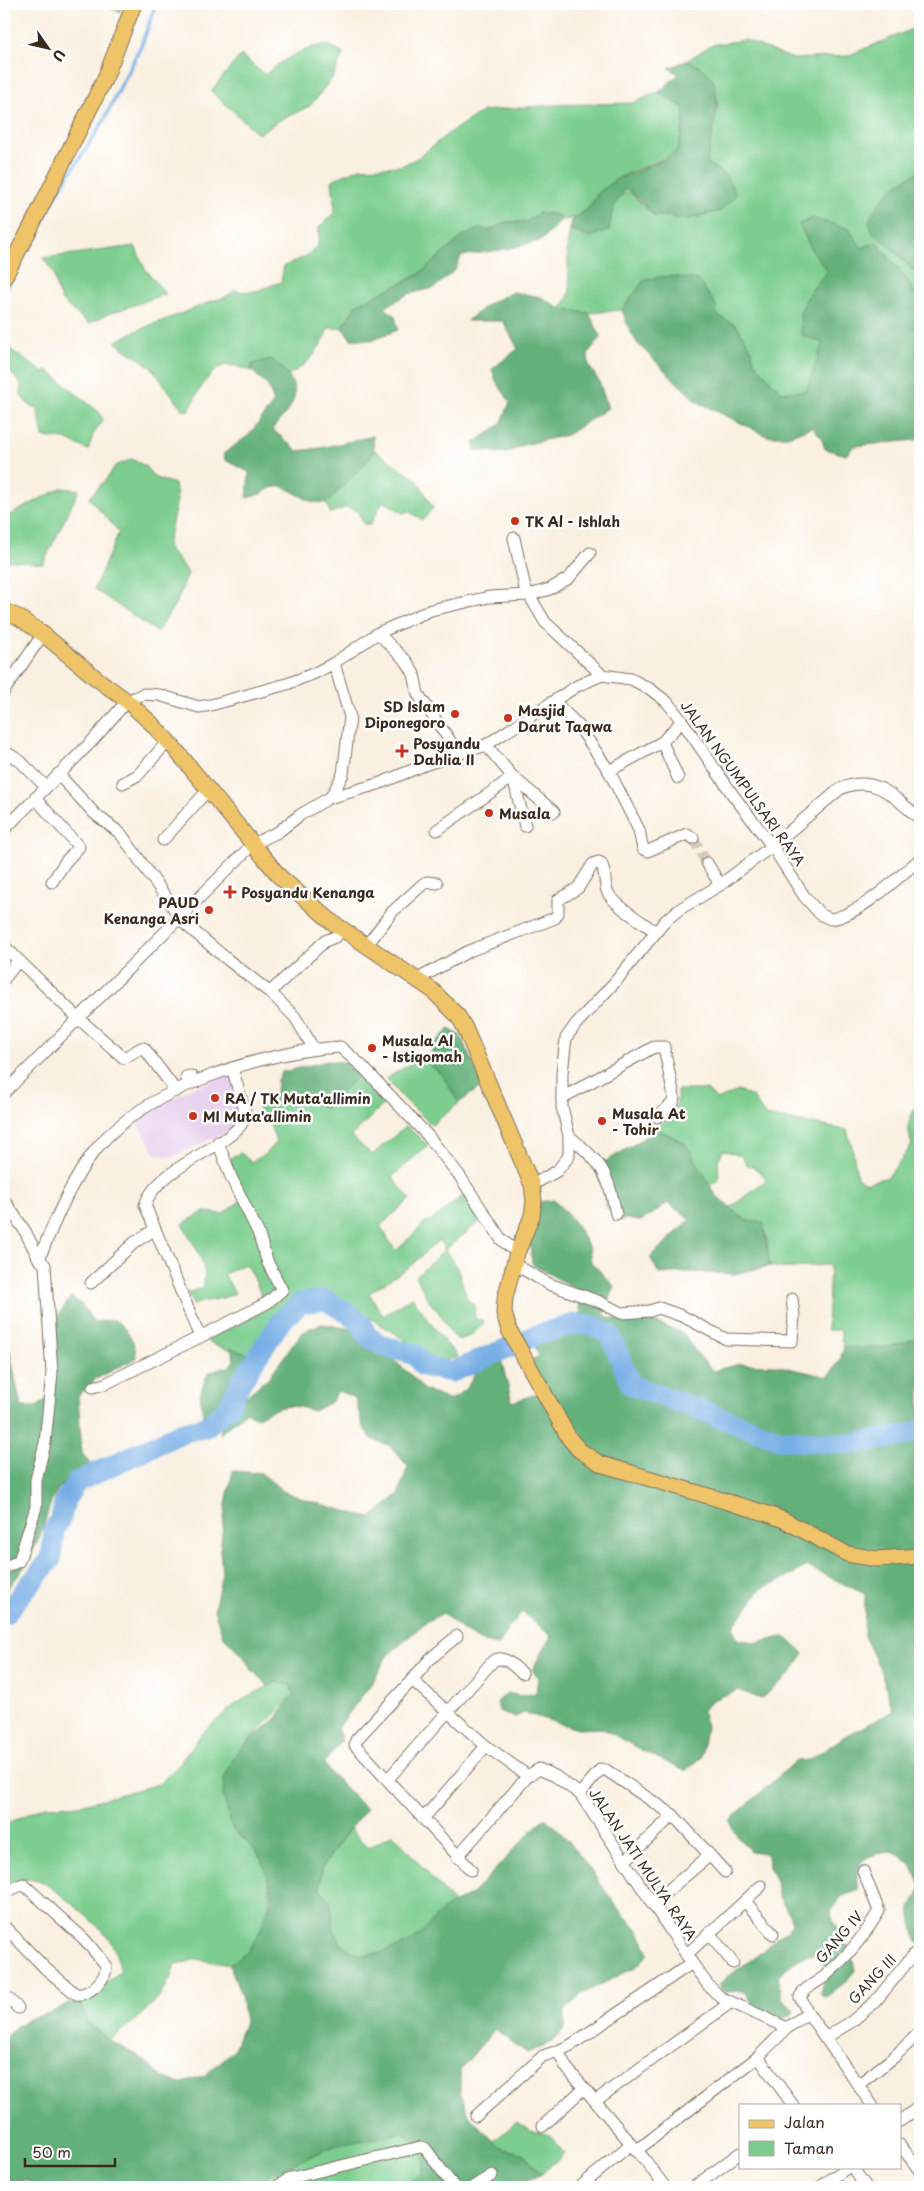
<svg xmlns="http://www.w3.org/2000/svg" width="924" height="2191" font-family="'Playpen Sans',sans-serif">
<style>
.built{fill:#e8d2ee}
.green{fill:#7bcd8f;stroke:#5b7c56}
.forest{fill:#64b07a;stroke:#506d4c}
.lines{fill:none;stroke-linecap:round;stroke-linejoin:round}
.stream{stroke:#76ade5;stroke-width:4}
.river{stroke:#76ade5;stroke-width:21}
.minor-tunnel{stroke:#d3c8ba;stroke-width:11;stroke-dasharray:11 5.5;stroke-linecap:butt}
.minor-casing{stroke:#7e6f62;stroke-width:13}
.major-casing{stroke:#7e6f62;stroke-width:17}
.minor{stroke:#fff;stroke-width:11}
.major{stroke:#efc469;stroke-width:15}
.poi-dot{fill:#c8321e;stroke:#fff;stroke-width:2}
.labels{text-anchor:middle;dominant-baseline:central;stroke-width:5;stroke-linejoin:round;paint-order:stroke}
.poi-label{font-size:14px;font-weight:bold;fill:#3b2a1e;stroke:#fff;text-anchor:start}
.street-label{font-size:14px;fill:#3b2a1e;stroke:#fff}
</style>
<rect width="100%" height="100%" fill="#fff"/>
<filter id="ink" filterUnits="userSpaceOnUse"><feTurbulence type="fractalNoise" baseFrequency=".02" numOctaves="2"/><feDisplacementMap in="SourceGraphic" scale="10" xChannelSelector="R" yChannelSelector="G"/><feConvolveMatrix kernelMatrix="1 2 1 2 8 2 1 2 1" color-interpolation-filters="sRGB"/></filter>
<filter id="wash" filterUnits="userSpaceOnUse"><feTurbulence type="fractalNoise" baseFrequency=".0096" numOctaves="4" result="noise"/><feDisplacementMap in="SourceGraphic" scale="20" xChannelSelector="R" yChannelSelector="G"/><feGaussianBlur stdDeviation="1.12" result="paint"/><feColorMatrix in="noise" values="0 0 0 0 0 0 0 0 0 0 0 0 0 0 0 0 0 1.4 0 .05"/><feComposite in="paint" operator="in"/></filter>
<g filter="url(#wash)">
<rect width="100%" height="100%" fill="#f9f0e1"/>
<polygon class="built" points="232,1073 244,1112 239,1127 173,1157 156,1154 136,1120 191,1088"/>
<g class="green">
<polygon points="99,4 123,4 120,12"/>
<polygon points="920,26 920,172 915,174 873,234 887,243 912,270 920,267 920,296 916,294 899,269 876,242 862,248 799,224 813,252 828,271 810,292 823,343 806,391 782,393 753,362 752,351 737,326 645,279 622,310 589,313 561,309 570,293 567,248 570,229 588,237 611,214 619,196 629,191 654,216 667,216 684,220 720,211 727,177 707,163 718,104 709,74 688,60 711,45 745,40 793,59 847,56"/>
<path d="M322,45l8,1 13,8 -10,23 -23,29 -30,14 -22,14 -47,-43 30,-36 24,20c17,-15 35,-25 57,-30z"/>
<path d="M659,92l25,16 -1,19 -6,24c-19,13 -44,17 -63,30 -21,13 -26,39 -53,39l-4,-5 -18,-2 -13,9h-20l-18,9 -70,44 -61,30 -15,23h-14c-8,22 -19,37 -41,47l-6,-9 -29,-2v7c-7,-2 -17,-6 -24,-6 -18,1 -32,31 -39,45h-6l-32,-43 -36,-25c28,-17 62,-25 92,-39 13,-6 16,-2 28,-13 21,5 27,-2 46,-8l3,-16 21,-9 13,-11 1,-19 16,-15 -3,-32 28,-12 41,-2 18,-9 30,-24 34,-22 71,-6 79,-2z"/>
<polygon points="135,246 145,269 166,294 108,314 89,324 62,301 58,293 53,272 43,258"/>
<polygon points="4,345 44,373 47,370 99,412 103,420 93,435 88,450 66,439 43,437 38,410 27,403 21,395 21,384 9,370 4,367"/>
<polygon points="374,450 417,480 433,508 423,520 408,511 403,513 383,501 370,525 364,524 357,511 347,507 330,513 327,503"/>
<polygon points="132,459 145,466 155,478 175,484 177,500 167,546 188,573 177,601 157,632 94,589 119,532 89,498 108,477 115,466"/>
<polygon points="61,488 79,490 43,564 4,560 4,518"/>
<path d="M432,1053l-1,13 11,9 17,28 -27,22 -34,-32 -12,-15c16,-8 29,-19 46,-25z"/>
<path d="M358,1076l15,19 11,9 -33,32 21,19 34,-29 22,19 -36,32 18,22 -30,27 16,25 31,-30 2,1 38,-29 16,26 -38,31 12,18 11,32 6,5 1,14 7,1 2,3 -14,13 -11,4 -6,-4 -13,-22 -12,-14 -12,-24 29,-26 -6,-10 -30,27 -40,26 14,23 29,-19c15,20 30,43 46,60l-19,5 -78,-50 -43,-19 -10,2 -30,15 -29,45c-14,-6 -32,-6 -42,-15l51,-26 5,-13 -7,-19 -11,-18 -21,10 11,19c-15,8 -27,6 -42,12l-5,-12 15,-6c7,-23 -11,-43 -20,-63l21,-12 19,2 25,-19 -15,-20 -2,-18 10,-4 10,9 13,-7 12,-13 -5,-15 -13,-15 1,-10c31,-17 38,-7 67,6z"/>
<path d="M677,1090h30l10,10 21,-9 15,6 12,19 82,14 6,20 4,27 8,6 23,-6 24,-32c-6,-21 -4,-26 8,-44v234c-20,14 -52,15 -76,12l-3,-9v-8h-14l3,-65c-21,-1 -40,7 -60,1l-4,-32 -36,-26 37,-29 -15,-14 -5,1 -5,-10 -19,-6 -5,11 1,19 -9,5 -25,-42 -29,-15c15,-13 23,-16 21,-38z"/>
<path d="M276,1682l15,3 2,10 -58,60 -3,73c8,7 16,14 23,21 24,30 17,78 -9,104 -5,5 -11,8 -16,12l-34,-6 -22,7c-5,32 -41,54 -64,75l-24,-20 -4,-18 39,-32c-3,-9 -5,-20 -10,-29 -5,-11 -62,-60 -74,-62 -11,-3 -25,2 -33,8v-63l41,-19 35,-1 79,-21 18,-17 25,-34 16,-14 19,-16z"/>
<path d="M350,1828l18,20 22,-12 2,-3 62,70c-16,9 -21,20 -33,31 -18,16 -63,32 -81,9 -9,-12 -8,-30 -10,-44l-10,-10 2,-21z"/>
<path d="M517,2122l16,10c17,-2 21,9 31,21l-22,21 -18,-20 -23,-6 -7,-7z"/>
<polygon points="402,2133 427,2148 422,2174 411,2181 411,2187 378,2187 377,2185 367,2187 258,2187 269,2174 337,2145"/>
</g>
<g class="forest">
<path d="M688,60c6,4 17,9 22,15 15,22 0,62 -3,88l20,14 9,18 -16,16 -36,9 -17,-4h-13l-14,-16 -13,-11c-13,11 -16,26 -18,42l-21,6 -18,-8 2,-9 16,-11 10,-16 17,-13 51,-21 11,-8 6,-24 1,-19 -25,-16 20,-18 -10,-6z"/>
<path d="M920,172v95l-7,3 -26,-27 -14,-9 -4,-13c11,-23 27,-40 51,-49z"/>
<polygon points="539,213 558,215 561,220 542,240 507,249 461,256 456,269 434,288 408,294 384,308 395,315 398,330 371,340 351,339 342,328 356,305 418,275 464,235 481,228 489,231 506,222 526,222"/>
<polygon points="812,218 849,229 862,248 876,242 899,269 916,294 920,296 920,438 916,440 855,446 846,455 825,449 821,437 812,427 788,436 767,436 696,401 638,344 630,331 622,310 645,279 670,276 698,280 716,305 717,315 737,326 752,351 754,362 781,392 806,391 823,343 801,335 800,312 810,292 828,271 813,252 799,224"/>
<polygon points="513,292 541,297 561,309 589,313 601,337 588,353 589,366 599,381 608,408 567,435 523,445 506,453 475,450 474,443 501,424 510,402 496,381 492,369 518,349 503,321 467,321 488,304"/>
<path d="M271,359c12,8 29,26 22,42 -4,10 -14,20 -21,28l26,22 28,-4 47,-11 1,14 -4,8 -43,45 -15,-1 -30,-16 -12,2 -7,5 -16,5 2,-26 -24,-12 -2,-6 26,-19 25,-33 -6,-16 -16,-15v-7z"/>
<polygon points="449,1029 460,1035 483,1085 459,1103 442,1075 431,1066 432,1046"/>
<polygon points="328,1061 345,1062 358,1076 326,1108 293,1093 276,1093 277,1080 282,1072"/>
<polygon points="656,1128 685,1143 716,1195 730,1208 746,1221 763,1222 770,1266 733,1274 688,1272 659,1274 650,1257 690,1220 668,1203 641,1221 626,1219 620,1221 606,1207 603,1189 595,1168 638,1142"/>
<path d="M554,1200l21,23 14,25 2,14 23,24 -10,26 4,6 43,3 32,12 11,17 19,21 27,-7 35,1 53,12 12,-17 4,-13c24,3 56,1 76,-12v548l-9,-19 -18,-13c-13,3 -32,3 -36,20 -1,6 3,13 1,20l-16,5 -11,14 1,8 20,37 3,16 -17,18 -13,8 -5,-4 6,-25 -6,-9 -7,-5c-12,1 -27,14 -35,22l4,22 12,13c-9,16 -31,2 -41,-7 -3,-4 -5,-9 -9,-13l-18,1 -5,-2 -1,-6c9,-11 24,-18 35,-27 11,-7 19,-21 32,-25l5,-9 -3,-10 -11,-17 -2,-15 -7,-14 -1,-11 -4,-3 -13,-2c-8,-9 -19,-16 -20,-29l-2,-1 67,-60 13,-1 35,-23 49,-26 -13,-42 -16,-33 1,-42 -59,-28 -12,8 -33,15 -28,38 4,12 21,4 27,-7 19,17 -14,21 -29,25 -22,-9 -27,10 -9,10 3,17 -5,31 -16,13 -44,-21 -39,-22 -24,1 -54,-16 -9,4 -16,-6 -2,-9 10,-9 14,3 15,-3 2,-15 -6,-8 19,-34 -29,-24 -15,18 -8,15c-22,-2 -40,-17 -56,-32l-17,9 -39,34 -13,24 -37,49 5,11 -18,23 5,8 37,38 -24,29 -20,30 -2,21 10,10 4,31 7,15 20,11 16,-2 29,-10 14,-9 22,-25 31,-17 71,-75 11,8 18,20 47,65 18,18 11,25 -13,13 -54,27 -17,16v18l-13,14 -25,11 -32,-24 -35,41v24l11,24 30,30 23,6 18,20 -28,12 -14,-4 -20,-1 -15,6h-54v-6l11,-7 5,-26 -25,-15 -65,12 -68,29 -11,13h-223l-8,-6 -23,1v-143l11,-12 11,-7 29,-9 13,-8h14l4,19 24,19 29,15 19,18 22,10 24,-8 29,-25 12,-29 -4,-27 -11,-30 16,-12 11,-15 14,-35v-15l-8,-25 -8,-13 -23,-22 -9,-33 1,-16 11,-24 11,-12 30,-24 17,-24 -2,-10 -15,-3 -8,4 -17,-17 -7,-12 -21,-21 -9,-26 8,-37 -2,-23 6,-47 7,-32 28,2 22,18 23,9 65,18 28,-24 9,-28 -18,-20 -18,-7 -9,-12 -8,-29 -17,-7 -6,10 -18,10c-26,-8 -34,-6 -58,7l-9,-7 -27,23 4,-14 14,-17 31,-26 32,-43 9,-6 12,-4 29,5 36,25 26,23 11,13 13,4 10,6c19,-5 24,-19 33,-36l21,-5 11,43 25,-8 -9,-32 11,-6 -12,-28 28,-6 26,-9 -5,-24 -44,-25 -2,-19 -7,-22 16,-21z"/>
<path d="M71,1297l10,7 13,18 21,-2c13,10 21,21 21,38l-40,21 -18,17 4,57 11,15c-11,7 -24,9 -33,19 -10,12 -13,29 -18,43 -8,22 -20,45 -38,61v-268l16,78 2,6h15l17,-14 -1,-70z"/>
<path d="M231,1348l18,7c-6,24 -25,46 -45,61 -6,-19 -4,-25 4,-43l13,-5 8,-1 5,-7z"/>
<polygon points="920,1889 920,1944 916,1941 910,1910"/>
</g>
<g class="lines">
<g class="stream">
<polyline points="42,222 58,192 103,122 141,46 156,4"/>
<polyline points="4,292 10,281"/>
</g>
<polyline class="river" points="4,1615 51,1559 54,1530 61,1518 65,1500 77,1482 183,1432 206,1427 228,1408 242,1380 281,1321 301,1303 325,1300 348,1313 362,1324 366,1335 383,1346 416,1355 423,1366 452,1372 537,1335 574,1324 592,1325 610,1335 631,1385 782,1440 852,1444 904,1436 920,1430"/>
</g>
</g>
<g filter="url(#ink)">
<g class="lines">
<polyline class="minor-tunnel" points="693,838 707,863"/>
<defs>
<g id="minor">
<polyline points="514,538 525,588 545,622 602,675"/>
<polyline points="378,633 407,662 414,674 418,694 459,754"/>
<polyline points="4,691 43,634"/>
<polyline points="554,702 578,725 609,771"/>
<polyline points="662,742 682,721"/>
<polyline points="486,745 513,777 554,812"/>
<polyline points="4,751 20,761 46,787"/>
<polyline points="58,774 95,814 121,834 185,924 228,960 272,994 295,1017 314,1049"/>
<polyline points="678,778 662,742 609,771 639,830 643,849 648,851 687,834 693,838"/>
<polyline points="123,783 138,775 168,741"/>
<polyline points="331,797 343,774 350,717 334,663"/>
<polyline points="35,798 79,847 66,861 52,882"/>
<polyline points="4,830 93,740 127,701 144,694 159,695 199,707 211,705 287,684 315,673 334,663 378,633 431,610 489,597 529,595 550,589 569,578 590,553"/>
<polyline points="437,830 513,777 525,826"/>
<polyline points="163,840 208,790"/>
<path d="M707,863l13,22 52,-39 68,-57c35,-16 55,9 80,30"/>
<polyline points="367,945 392,912 423,884 427,882 437,883"/>
<polyline points="4,946 79,1019 124,1058 141,1048 144,1048 176,1091"/>
<polyline points="4,979 18,961"/>
<path d="M418,979l51,-28 86,-33 3,-5v-13l20,-12 15,-24 5,-2 3,1c5,9 3,18 6,28 5,13 37,32 49,41"/>
<polyline points="270,992 325,941 335,937 343,930"/>
<polyline points="186,1077 191,1076 196,1082"/>
<path d="M4,1093l249,-249 25,-12 22,-17 29,-17 49,-14 49,-20 59,-19 91,-59 25,-11 29,4 19,10 17,13 15,19 51,74 39,51 32,50 16,18 10,5c27,-2 69,-42 90,-60"/>
<polyline points="562,1098 654,1047 664,1047 674,1097 673,1103 657,1117"/>
<path d="M569,1136c33,27 39,36 47,78"/>
<path d="M218,1142l13,35 27,55 10,31 14,27 -15,13 -67,34 -55,-132c12,-40 94,-60 101,-90l-14,-47"/>
<polyline points="532,1185 557,1171 569,1156 569,1136 562,1107 562,1073 566,1038 576,1024 615,982 666,920 680,909 720,885"/>
<polyline points="4,1200 25,1231 39,1259 45,1265 52,1373 45,1443 36,1480 36,1507 19,1561 4,1568"/>
<path d="M39,1259c15,-36 33,-81 58,-111 49,-60 167,-97 243,-101l23,20 65,69 31,39 42,64 16,14"/>
<polyline points="514,1264 549,1284 600,1302 621,1313 650,1311 659,1308 682,1316 726,1339 792,1341 794,1316 792,1299"/>
<polyline points="91,1283 135,1242 154,1230"/>
<polyline points="93,1387 105,1384 200,1337"/>
<polyline points="412,1680 430,1659 457,1636"/>
<path d="M388,1779l105,-118c11,-7 20,5 29,12"/>
<polyline points="580,1794 601,1769 606,1770 673,1815 725,1872"/>
<polyline points="423,1819 486,1746"/>
<polyline points="457,1857 528,1776 539,1769 555,1776 580,1794 692,1963"/>
<polyline points="625,1861 673,1815"/>
<polyline points="471,1870 355,1745 356,1740 412,1680 486,1746 528,1776"/>
<path d="M863,1871l16,40c-14,24 -34,48 -55,66 -8,6 -20,11 -24,20l8,16 64,92"/>
<path d="M4,1893l19,-9 61,55 22,26c2,13 -17,31 -30,29l-30,-25 -42,-43"/>
<polyline points="745,1901 773,1934"/>
<polyline points="652,1904 710,1855"/>
<polyline points="709,1933 733,1963"/>
<polyline points="686,1955 761,1886"/>
<polyline points="4,1994 18,2008"/>
<polyline points="825,2038 851,2022 875,2002 914,1954"/>
<polyline points="758,2057 787,2028"/>
<polyline points="858,2085 894,2057 920,2032"/>
<polyline points="595,2101 730,2003"/>
<polyline points="476,2116 543,2056 558,2051"/>
<polyline points="900,2121 920,2106"/>
<polyline points="543,2126 584,2088"/>
<polyline points="900,2145 920,2171"/>
<polyline points="636,2151 758,2057 793,2105"/>
<polyline points="852,2167 866,2187"/>
<polyline points="276,2187 291,2178 420,2147 425,2148 454,2187"/>
<polyline points="473,2187 492,2175"/>
<polyline points="580,2187 631,2144"/>
<polyline points="665,2187 645,2160 566,2067 558,2051 571,2045 692,1963 708,1985 720,1997 787,2028 808,2013"/>
<polyline points="694,2187 740,2153"/>
<polyline points="820,2187 848,2167"/>
<polyline points="918,2187 920,2185"/>
</g>
<g id="major">
<polyline points="4,278 32,225 106,76 134,4"/>
<polyline points="4,611 18,617 43,634 96,678 127,701 151,723 175,749 280,877 332,922 432,990 458,1016 465,1028 532,1185 534,1201 532,1216 517,1253 505,1298 504,1313 509,1330 569,1438 579,1450 601,1464 765,1513 784,1520 847,1554 877,1559 920,1556"/>
</g>
</defs>
<use href="#minor" class="minor-casing"/>
<use href="#major" class="major-casing"/>
<use href="#minor" class="minor"/>
<use href="#major" class="major"/>
</g>
</g>
<g class="poi-dot">
<circle cx="515" cy="521" r="5"/>
<circle cx="455" cy="714" r="5"/>
<circle cx="508" cy="718" r="5"/>
<path d="M399.5 743.5h5v5h5v5h-5v5h-5v-5h-5v-5h5z"/>
<circle cx="489" cy="813" r="5"/>
<path d="M227.5 884.5h5v5h5v5h-5v5h-5v-5h-5v-5h5z"/>
<circle cx="209" cy="910" r="5"/>
<circle cx="372" cy="1048" r="5"/>
<circle cx="215" cy="1098" r="5"/>
<circle cx="193" cy="1116" r="5"/>
<circle cx="602" cy="1121" r="5"/>
</g>
<g class="labels">
<g class="poi-label">
<text x="525" y="521">TK Al - Ishlah</text>
<text x="445" y="706" text-anchor="end">SD Islam<tspan x="445" dy="16">Diponegoro</tspan></text>
<text x="518" y="710">Masjid<tspan x="518" dy="16">Darut Taqwa</tspan></text>
<text x="413" y="743">Posyandu<tspan x="413" dy="16">Dahlia II</tspan></text>
<text x="499" y="813">Musala</text>
<text x="241" y="892">Posyandu Kenanga</text>
<text x="199" y="902" text-anchor="end">PAUD<tspan x="199" dy="16">Kenanga Asri</tspan></text>
<text x="382" y="1040">Musala Al<tspan x="382" dy="16">- Istiqomah</tspan></text>
<text x="225" y="1098">RA / TK Muta'allimin</text>
<text x="612" y="1113">Musala At<tspan x="612" dy="16">- Tohir</tspan></text>
<text x="203" y="1116">MI Muta'allimin</text>
</g>
<g class="street-label">
<text transform="translate(743 783) rotate(54)">JALAN NGUMPULSARI RAYA</text>
<text transform="translate(643 1864) rotate(56)">JALAN JATI MULYA RAYA</text>
<text transform="translate(839 1937) rotate(-49)">GANG IV</text>
<text transform="translate(872 1979) rotate(-47)">GANG III</text>
</g>
</g>
<rect width="924" height="2191" fill="none" stroke="#fff" stroke-width="20"/>
<rect x="739" y="2104" width="162" height="65" fill="#ffffff" stroke="#b1aaa5"/>
<rect x="749" y="2120" width="25" height="8" fill="#efc469" stroke="#b1aaa5"/>
<text x="784" y="2128" font-size="15" fill="#3b2a1e">Jalan</text>
<rect x="749" y="2141" width="25" height="15" fill="#7bcd8f" stroke="#b1aaa5"/>
<text x="784" y="2154" font-size="15" fill="#3b2a1e">Taman</text>
<g transform="translate(48 48) rotate(124)" stroke="#ffffff" stroke-width="4" paint-order="stroke">
<path d="M0-4L9 19L0 12L-9 19Z" fill="#3b2a1e"/>
<text y="-8" font-size="14" font-weight="bold" text-anchor="middle" fill="#3b2a1e">U</text>
</g>
<path d="M25 2158v8h90v-8" fill="none" stroke="#3b2a1e" stroke-width="2.5"/>
<text x="32" y="2158" font-size="15" fill="#3b2a1e" stroke="#ffffff" stroke-width="4" paint-order="stroke">50 m</text>
</svg>
